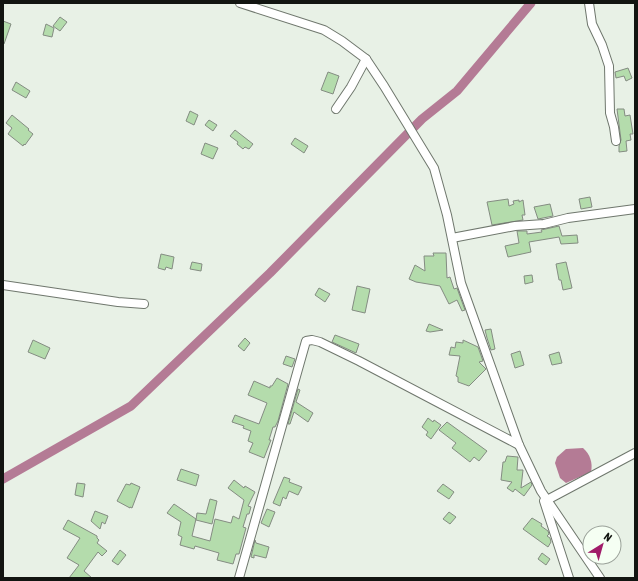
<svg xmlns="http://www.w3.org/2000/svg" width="638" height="581" font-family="'Asap Condensed',sans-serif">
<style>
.water{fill:#b47b95}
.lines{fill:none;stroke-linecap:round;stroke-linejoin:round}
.canal{stroke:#b47b95;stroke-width:9}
.building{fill:#b4dcac;stroke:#848c82}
.minor-casing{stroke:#6f776d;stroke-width:10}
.minor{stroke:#fff;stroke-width:8}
</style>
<rect width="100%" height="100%" fill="#e8f1e6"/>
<path class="water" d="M583,448c7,6 10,15 8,24l-25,11 -6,-5 -5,-15 2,-6 9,-8z"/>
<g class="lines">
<polyline class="canal" points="3,479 131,406 270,273 422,119 457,91 531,3"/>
</g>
<g class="building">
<polygon points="60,17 67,22 60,31 53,26"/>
<polygon points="3,21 11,24 4,44 3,44"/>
<polygon points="46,24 54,28 52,37 43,35"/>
<polygon points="628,68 632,78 626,81 624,76 616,78 615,72"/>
<polygon points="328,72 339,76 333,94 321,90"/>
<polygon points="16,82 30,91 26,98 12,90"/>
<polygon points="617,109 624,109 625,116 630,115 633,134 630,134 631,140 626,141 627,151 619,152 619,146 621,140"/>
<polygon points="190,111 198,115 194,125 186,121"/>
<polygon points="12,115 29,129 28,130 33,134 25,145 24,144 23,146 8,134 12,128 6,123"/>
<polygon points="209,120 217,125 213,131 205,125"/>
<polygon points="235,130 253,144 249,149 245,147 243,149 237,144 238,142 230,136"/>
<polygon points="295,138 308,146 304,153 291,144"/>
<polygon points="205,143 218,148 213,159 201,154"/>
<polygon points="590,197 592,207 581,209 579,199"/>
<polygon points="508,199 509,206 514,204 513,201 519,200 519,202 523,200 525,215 522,215 523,220 492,225 487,202"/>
<polygon points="550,204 553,216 538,219 534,207"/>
<polygon points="559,226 562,236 577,235 578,243 561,244 559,237 529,242 531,252 508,257 505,246 519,243 517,231 527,231 527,234 542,232 541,230"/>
<polygon points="433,253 446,253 447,278 450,277 454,289 457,288 465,310 462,311 457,300 449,304 440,286 416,282 409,279 415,265 425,271 424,256 434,256"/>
<polygon points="161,254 174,257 172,269 166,267 165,270 158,268"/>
<polygon points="192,262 202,264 201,271 190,269"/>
<polygon points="566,262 572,288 563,290 561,280 559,280 556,264"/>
<polygon points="532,275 533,282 525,284 524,276"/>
<polygon points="357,286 370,289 365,313 352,310"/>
<polygon points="319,288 330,294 325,302 315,295"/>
<polygon points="429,324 443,330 430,332 426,331"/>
<polygon points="491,329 495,349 491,350 487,338 485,330"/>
<polygon points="335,335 359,344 356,353 332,342"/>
<polygon points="245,338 250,343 244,351 238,346"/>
<polygon points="33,340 50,348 45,359 28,352"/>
<polygon points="463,340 478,347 483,361 479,362 486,369 469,386 458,382 458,377 456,376 460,356 449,355 451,347 455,348 456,342 463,343"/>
<polygon points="520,351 524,365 515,368 511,354"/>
<polygon points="559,352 562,363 552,365 549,355"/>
<polygon points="286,356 295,359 292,367 283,364"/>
<polygon points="277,378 288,384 278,421 275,427 273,427 269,440 271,440 264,458 249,452 253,443 248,441 251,431 243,428 244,426 232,422 235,415 259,424 267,403 248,395 254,381 270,388 270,386 272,386"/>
<polygon points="298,389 300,390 296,402 313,413 308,422 294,412 290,424 288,424"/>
<polygon points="428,418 433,422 434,420 441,425 431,439 426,435 428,432 422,427"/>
<polygon points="447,422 487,451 479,461 474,457 470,462 452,448 456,443 439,430"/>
<polygon points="507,456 518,457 517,470 523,470 521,488 531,482 532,485 524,496 515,489 513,492 507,488 512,482 501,480 503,462 505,462"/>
<polygon points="181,469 199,475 196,486 177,480"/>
<polygon points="284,477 290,479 289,482 302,487 298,495 289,491 286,499 283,497 280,506 273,503"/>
<polygon points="234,480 244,488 245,486 255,492 248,506 251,507 249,514 247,514 243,527 246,528 239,554 236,554 233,564 217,560 219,553 195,546 194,549 180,545 182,537 178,535 181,522 167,513 174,504 196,519 192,536 210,541 215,519 231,523 233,516 239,519 244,500 228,488"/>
<polygon points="77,483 85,484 83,497 75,495"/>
<polygon points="131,483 140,487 132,508 130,507 130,508 117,501 126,484 130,485"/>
<polygon points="443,484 454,492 449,499 437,491"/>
<polygon points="210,499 217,501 212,524 196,520 197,513 206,514"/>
<polygon points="267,509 275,512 269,527 261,523"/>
<polygon points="95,511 108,516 105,524 102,522 100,529 91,521"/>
<polygon points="449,512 456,517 450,524 443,519"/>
<polygon points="532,518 542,524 541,526 548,531 549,534 547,536 550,538 551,542 548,547 523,529"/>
<polygon points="68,520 97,536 97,538 99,540 97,543 107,551 102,556 98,552 84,571 92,578 69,578 79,565 67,558 80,538 63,529"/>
<polygon points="255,540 256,543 269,547 266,558 254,555 254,558 251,557"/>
<polygon points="120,550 126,555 118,565 112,561"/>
<polygon points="542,553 550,559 546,565 538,559"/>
</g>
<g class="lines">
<defs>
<g id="minor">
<polyline points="240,3 324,30 342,41 366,59 384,86 434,168 447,215 461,283 519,445 541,491 600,578"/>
<polyline points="589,3 592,24 602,45 609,66 610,113 614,127 616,141"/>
<polyline points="336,109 351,87 366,59"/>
<polyline points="452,238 515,226 544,224 568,218 635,209"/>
<polyline points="3,285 118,302 144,304"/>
<polyline points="547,500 635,453"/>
<polyline points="544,501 569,578"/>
<polyline points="239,578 306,341 312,340 320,342 359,361 519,445"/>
</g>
</defs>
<use href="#minor" class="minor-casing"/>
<use href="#minor" class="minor"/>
</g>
<rect width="638" height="581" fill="none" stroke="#121511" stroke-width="8"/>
<g transform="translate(602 545) rotate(37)"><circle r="19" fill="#f5fff3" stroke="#9aa199"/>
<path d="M0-3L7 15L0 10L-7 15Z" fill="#a11c6a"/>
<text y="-6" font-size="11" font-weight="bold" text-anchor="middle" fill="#121511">N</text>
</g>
</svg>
